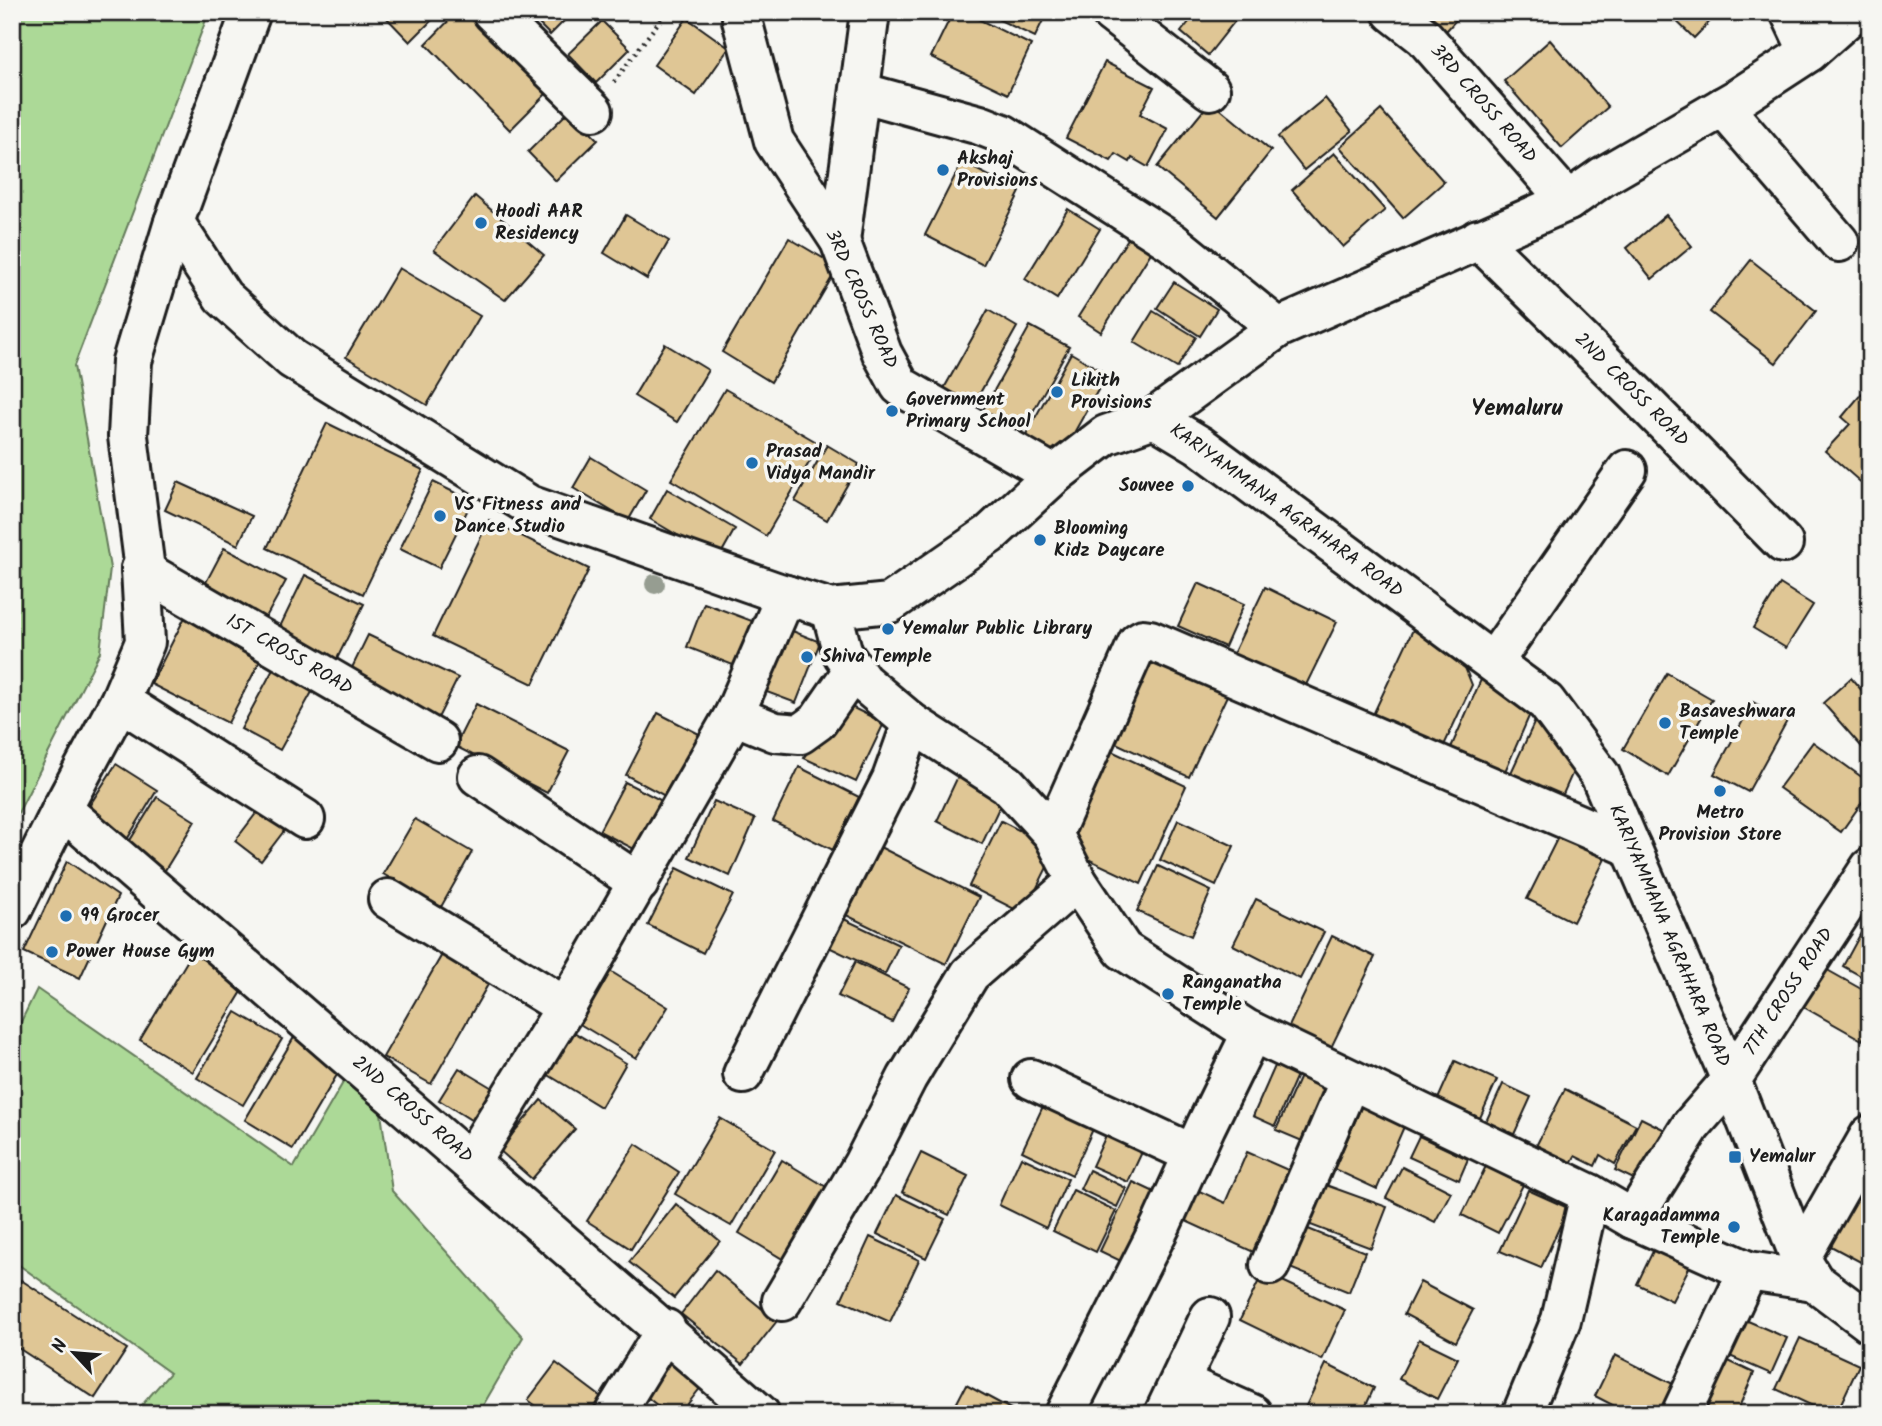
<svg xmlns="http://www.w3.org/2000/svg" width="1882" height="1426" font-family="Kalam,sans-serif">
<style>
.green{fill:#acd997;stroke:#647a5a;stroke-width:2}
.building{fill:#dfc695;stroke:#1c1c1c;stroke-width:2}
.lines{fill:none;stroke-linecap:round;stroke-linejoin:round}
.minor-casing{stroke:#1c1c1c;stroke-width:44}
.path{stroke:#1c1c1c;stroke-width:4.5;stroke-dasharray:2 5;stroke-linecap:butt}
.minor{stroke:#f6f6f2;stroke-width:38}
.tree{fill:#969d91}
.poi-dot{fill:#1f6fb2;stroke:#f6f6f2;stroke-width:2.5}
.labels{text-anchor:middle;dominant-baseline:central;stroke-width:7;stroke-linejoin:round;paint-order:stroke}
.street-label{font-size:19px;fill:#1c1c1c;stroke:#f6f6f2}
.poi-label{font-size:19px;font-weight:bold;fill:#1c1c1c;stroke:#f6f6f2;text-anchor:start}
.quarter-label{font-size:23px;font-weight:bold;fill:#1c1c1c;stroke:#f6f6f2}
</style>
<rect width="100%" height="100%" fill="#f6f6f2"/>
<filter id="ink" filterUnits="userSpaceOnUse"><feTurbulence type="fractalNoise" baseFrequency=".0143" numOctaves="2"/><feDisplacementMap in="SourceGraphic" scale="14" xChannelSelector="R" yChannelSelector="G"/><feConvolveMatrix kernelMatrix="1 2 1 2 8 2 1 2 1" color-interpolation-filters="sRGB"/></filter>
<g filter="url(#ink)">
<g class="green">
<polygon points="12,12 209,12 74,366 110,568 100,652 12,825"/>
<polygon points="37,989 294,1167 348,1074 379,1099 392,1191 523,1337 478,1414 134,1414 170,1373 12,1260 12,1040"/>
</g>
<g class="building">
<polygon points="381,12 440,12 410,42"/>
<polygon points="457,12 482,12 554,86 510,130 426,44"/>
<polygon points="527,12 573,12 550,35"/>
<polygon points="953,12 964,12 1031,45 1008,94 931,57"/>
<polygon points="983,12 1047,12 1035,37"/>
<polygon points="1197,12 1233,12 1238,17 1208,55 1181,32"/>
<polygon points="1412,12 1463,12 1440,38"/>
<polygon points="1667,12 1719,12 1694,38"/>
<polygon points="687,18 729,48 696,95 654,65"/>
<polygon points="602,21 630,49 596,83 568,54"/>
<polygon points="1550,40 1608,107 1562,148 1504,81"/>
<polygon points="1105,62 1154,87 1140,114 1168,129 1148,167 1132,158 1130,162 1116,154 1111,161 1066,138"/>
<polygon points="1325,98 1352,131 1304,170 1278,137"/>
<polygon points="1211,101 1271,151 1218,217 1157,167"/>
<polygon points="1381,110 1444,182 1403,218 1340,147"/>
<polygon points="569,111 598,140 556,181 528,152"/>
<polygon points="1334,153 1385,210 1343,247 1292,190"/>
<polygon points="962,162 1020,192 983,265 925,235"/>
<polygon points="475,196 544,255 505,300 434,250"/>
<polygon points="1068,209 1100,229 1057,299 1025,279"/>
<polygon points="626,215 669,241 647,279 604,253"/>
<polygon points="1666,215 1692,246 1652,279 1627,248"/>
<polygon points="1129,237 1152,251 1101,332 1078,317"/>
<polygon points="789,238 838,267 771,382 722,352"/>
<polygon points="1751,260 1816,311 1776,363 1710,312"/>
<polygon points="399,268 480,316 427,405 346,357"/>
<polygon points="1174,282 1217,309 1200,336 1157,308"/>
<polygon points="988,310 1017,327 967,416 938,399"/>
<polygon points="1153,311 1196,337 1177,368 1134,342"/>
<polygon points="1030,326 1069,347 1016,442 977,421"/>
<polygon points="665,344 708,370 677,422 634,396"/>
<polygon points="1071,353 1107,374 1056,465 1020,445"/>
<polygon points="725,389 820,444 766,536 671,480"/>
<polygon points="1862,393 1870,399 1870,483 1866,487 1825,451 1850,424 1842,417"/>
<polygon points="327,423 423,470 363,594 267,548"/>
<polygon points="827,445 859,464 827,520 795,501"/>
<polygon points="591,457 646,490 628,521 573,488"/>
<polygon points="178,482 252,516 238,545 165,510"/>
<polygon points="433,482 472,501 439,568 400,549"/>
<polygon points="667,489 735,529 718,559 650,519"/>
<polygon points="489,520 589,569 533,684 433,636"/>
<polygon points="224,548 286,581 265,619 204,586"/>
<polygon points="305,575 364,604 333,667 274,639"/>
<polygon points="1198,583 1244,604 1225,647 1178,626"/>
<polygon points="1780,584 1813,605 1786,648 1753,628"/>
<polygon points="1265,587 1337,622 1304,689 1233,654"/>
<polygon points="704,603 760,624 743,669 687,647"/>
<polygon points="188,611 265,651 228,723 151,684"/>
<polygon points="1417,621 1453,638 1472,685 1441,752 1371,719"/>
<polygon points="780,626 820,642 796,703 756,688"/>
<polygon points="368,635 458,678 435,724 346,680"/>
<polygon points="1147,648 1231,687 1189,777 1105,738"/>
<polygon points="277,662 317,683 280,750 241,729"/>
<polygon points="1667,673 1712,699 1668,776 1623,749"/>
<polygon points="1483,675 1537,698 1503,776 1449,752"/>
<polygon points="1851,678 1870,700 1868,754 1823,703"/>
<polygon points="833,698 884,723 856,782 804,758"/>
<polygon points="1753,702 1787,721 1748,792 1714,774"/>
<polygon points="476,704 569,751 547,793 455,746"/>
<polygon points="658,713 709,739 676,802 626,775"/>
<polygon points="1535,721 1568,736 1581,754 1560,801 1509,777"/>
<polygon points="1813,742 1870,783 1870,791 1841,832 1779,788"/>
<polygon points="1105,748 1186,786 1141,884 1060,846"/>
<polygon points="116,764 157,790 123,846 81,819"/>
<polygon points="799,767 859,797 833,850 773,821"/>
<polygon points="960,772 1006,793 982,844 937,821"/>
<polygon points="625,782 668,804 636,850 599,831"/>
<polygon points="157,797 195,821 162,875 124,850"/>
<polygon points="714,801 755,819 730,876 689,857"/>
<polygon points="261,807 287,827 261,861 235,841"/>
<polygon points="415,819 472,852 441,907 383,874"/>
<polygon points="1178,820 1234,846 1216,886 1160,860"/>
<polygon points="1001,821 1056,849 1024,914 969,886"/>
<polygon points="1560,833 1606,857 1573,922 1527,899"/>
<polygon points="872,843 979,897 946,964 838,911"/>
<polygon points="67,861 118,896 80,978 24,952"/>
<polygon points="1158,866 1211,891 1191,936 1137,911"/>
<polygon points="677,868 733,895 703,953 648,925"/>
<polygon points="1256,899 1324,932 1300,979 1233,945"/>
<polygon points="827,911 899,945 885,974 814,940"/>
<polygon points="1862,931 1870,935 1870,981 1843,966"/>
<polygon points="1332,936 1375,957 1326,1058 1284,1037"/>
<polygon points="447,946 494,974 431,1084 383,1057"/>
<polygon points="192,953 246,985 193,1072 140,1040"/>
<polygon points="855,962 909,988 892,1022 838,996"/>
<polygon points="1822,967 1870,994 1870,1027 1862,1040 1800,1005"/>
<polygon points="610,971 668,1007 636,1058 578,1023"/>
<polygon points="236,1012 282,1039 243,1105 197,1078"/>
<polygon points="562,1025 626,1063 601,1107 537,1068"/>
<polygon points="296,1034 344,1063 293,1149 245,1120"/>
<polygon points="1279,1057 1301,1066 1275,1126 1253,1116"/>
<polygon points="1455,1061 1497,1080 1480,1118 1438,1099"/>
<polygon points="459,1068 499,1092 479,1125 439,1100"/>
<polygon points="1301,1074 1339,1091 1314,1146 1276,1130"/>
<polygon points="1503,1084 1531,1097 1511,1141 1483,1128"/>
<polygon points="1565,1089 1636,1125 1615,1164 1600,1155 1595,1166 1575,1156 1569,1167 1534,1150"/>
<polygon points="541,1100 575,1129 532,1179 499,1150"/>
<polygon points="1363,1103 1406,1122 1377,1189 1334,1169"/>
<polygon points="1044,1104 1094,1127 1072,1175 1022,1151"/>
<polygon points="720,1118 775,1150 731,1226 675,1194"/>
<polygon points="1641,1118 1677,1136 1652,1188 1615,1170"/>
<polygon points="1107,1133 1143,1150 1128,1182 1092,1166"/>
<polygon points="1419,1136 1468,1159 1459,1180 1409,1157"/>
<polygon points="636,1144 679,1172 631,1249 587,1221"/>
<polygon points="1247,1152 1297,1174 1260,1255 1177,1217 1191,1187 1225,1203"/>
<polygon points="921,1153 968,1176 949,1215 902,1192"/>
<polygon points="1021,1157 1068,1179 1046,1228 999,1205"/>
<polygon points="782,1160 828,1188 786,1261 739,1233"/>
<polygon points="1486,1166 1523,1185 1498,1233 1462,1215"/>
<polygon points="1402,1167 1451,1192 1435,1222 1386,1198"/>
<polygon points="1089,1170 1126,1188 1117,1207 1080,1189"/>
<polygon points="1865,1174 1870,1176 1870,1267 1827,1244"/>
<polygon points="1133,1182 1165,1197 1131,1266 1100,1251"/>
<polygon points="1323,1184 1387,1207 1371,1248 1308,1224"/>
<polygon points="1073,1190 1116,1211 1096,1252 1053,1231"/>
<polygon points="1528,1190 1568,1208 1541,1268 1500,1251"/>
<polygon points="896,1195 945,1219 926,1258 877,1234"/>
<polygon points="676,1204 720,1241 674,1298 629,1262"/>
<polygon points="1296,1224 1365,1252 1349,1292 1280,1264"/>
<polygon points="870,1237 919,1260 890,1322 841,1300"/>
<polygon points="1655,1247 1691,1264 1672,1301 1637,1284"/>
<polygon points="715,1270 777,1321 743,1364 681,1314"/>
<polygon points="1263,1272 1345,1310 1322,1360 1240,1320"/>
<polygon points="21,1280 127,1349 95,1398 12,1344 12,1293"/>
<polygon points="1420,1282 1473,1310 1456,1342 1404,1314"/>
<polygon points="1741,1318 1787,1338 1771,1374 1725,1354"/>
<polygon points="1800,1338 1859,1365 1836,1414 1830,1414 1776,1389"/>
<polygon points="1419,1339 1458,1358 1437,1399 1399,1379"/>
<polygon points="670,1347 708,1378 680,1414 668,1414 637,1389"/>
<polygon points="1615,1355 1681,1388 1668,1414 1630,1414 1595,1396"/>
<polygon points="1720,1357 1754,1373 1736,1414 1694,1414"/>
<polygon points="556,1363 609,1403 601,1414 547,1414 528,1400"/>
<polygon points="1326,1364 1374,1388 1362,1414 1302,1414"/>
<polygon points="966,1385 1020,1414 951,1414"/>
</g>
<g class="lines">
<defs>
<g id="minor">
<polyline points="492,12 593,111"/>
<polyline points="743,12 742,20 774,141 840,241 882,353 900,386 1054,475"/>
<polyline points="1110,12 1210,90"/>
<polyline points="1392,12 1424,37 1568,201"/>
<polyline points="1790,12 1809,52"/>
<polyline points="860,92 980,125 1003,134 1172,242 1278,328"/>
<polyline points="1723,107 1839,242"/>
<polyline points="174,222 223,297 292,359 529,505 776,592 831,609 890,603 990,534 1054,475 1106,435 1154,418 1199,445 1546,702 1600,775 1731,1080 1800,1258 1814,1281 1870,1323"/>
<polyline points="1478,239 1641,399 1783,543"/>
<polyline points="840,241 870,12"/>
<polyline points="1154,418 1278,328 1568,201 1602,177 1737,99 1809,52 1854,12"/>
<polyline points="141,569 438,741"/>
<polyline points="831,609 843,654 862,681 912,723 1007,784 1053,834 1077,881 1123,950 1246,1029 1590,1194 1633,1219 1748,1271 1814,1281"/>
<polyline points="1494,661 1627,470"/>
<polyline points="120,701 305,819"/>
<polyline points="734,715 775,732 800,734 818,721 854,669"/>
<polyline points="478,776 639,883"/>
<polyline points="62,809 760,1414"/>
<polyline points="1053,834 1138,642 1143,639 1150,640 1631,847"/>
<polyline points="388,899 566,1007"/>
<polyline points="12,910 62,809 120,701 145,642 141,569 145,570 128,436 132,361 174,222 251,12"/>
<polyline points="743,1074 892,779 912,723"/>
<polyline points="1031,1079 1193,1154"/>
<polyline points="471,1161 566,1007 734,715 786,595"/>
<polyline points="1633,1219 1691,1126 1731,1080 1870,868"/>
<polyline points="1800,1258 1870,1135"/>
<polyline points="1270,1265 1350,1080"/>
<polyline points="782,1301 863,1164 907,1078 970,974 1077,881"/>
<polyline points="1180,1382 1252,1414"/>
<polyline points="614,1414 666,1329"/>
<polyline points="1065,1414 1161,1225 1206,1126 1252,1032"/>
<polyline points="1164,1414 1210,1317"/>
<polyline points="1522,1414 1561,1320 1590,1194"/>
<polyline points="1681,1414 1748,1271"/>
</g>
</defs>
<use href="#minor" class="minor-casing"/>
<polyline class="path" points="614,82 666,12"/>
<use href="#minor" class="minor"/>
</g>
<circle class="tree" cx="655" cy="584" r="10"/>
</g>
<g class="poi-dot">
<circle cx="943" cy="170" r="7"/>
<circle cx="481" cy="223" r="7"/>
<circle cx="1057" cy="392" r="7"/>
<circle cx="892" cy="411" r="7"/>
<circle cx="752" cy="463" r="7"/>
<circle cx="1188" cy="486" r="7"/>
<circle cx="440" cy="516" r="7"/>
<circle cx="1040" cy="540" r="7"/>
<circle cx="888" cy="629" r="7"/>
<circle cx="807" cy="657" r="7"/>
<circle cx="1665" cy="723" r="7"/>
<circle cx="1720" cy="791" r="7"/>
<circle cx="66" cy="916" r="7"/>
<circle cx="52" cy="952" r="7"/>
<circle cx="1168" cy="994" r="7"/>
<rect x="1728" y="1150" width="14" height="14" rx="3.5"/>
<circle cx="1734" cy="1227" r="7"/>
</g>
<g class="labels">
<g class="street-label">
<text transform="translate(1483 104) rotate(49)">3RD CROSS ROAD</text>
<text transform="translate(861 299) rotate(66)">3RD CROSS ROAD</text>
<text transform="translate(1631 390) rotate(45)">2ND CROSS ROAD</text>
<text transform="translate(1286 511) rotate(36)">KARIYAMMANA AGRAHARA ROAD</text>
<text transform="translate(289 655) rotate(30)">1ST CROSS ROAD</text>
<text transform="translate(1669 936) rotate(67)">KARIYAMMANA AGRAHARA ROAD</text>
<text transform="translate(1789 992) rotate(-57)">7TH CROSS ROAD</text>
<text transform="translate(412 1110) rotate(41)">2ND CROSS ROAD</text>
</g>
<g class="poi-label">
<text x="957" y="159">Akshaj<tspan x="957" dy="22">Provisions</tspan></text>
<text x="495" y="212">Hoodi AAR<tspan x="495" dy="22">Residency</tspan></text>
<text x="1071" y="381">Likith<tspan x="1071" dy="22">Provisions</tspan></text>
<text x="906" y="400">Government<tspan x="906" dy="22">Primary School</tspan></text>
<text x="766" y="452">Prasad<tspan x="766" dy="22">Vidya Mandir</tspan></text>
<text x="1174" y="486" text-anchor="end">Souvee</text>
<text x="454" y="505">VS Fitness and<tspan x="454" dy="22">Dance Studio</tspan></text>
<text x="1054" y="529">Blooming<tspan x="1054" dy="22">Kidz Daycare</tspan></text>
<text x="902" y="629">Yemalur Public Library</text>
<text x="821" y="657">Shiva Temple</text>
<text x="1679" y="712">Basaveshwara<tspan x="1679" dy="22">Temple</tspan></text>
<text x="1720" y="813" text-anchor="middle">Metro<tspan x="1720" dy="22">Provision Store</tspan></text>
<text x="80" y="916">99 Grocer</text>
<text x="66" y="952">Power House Gym</text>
<text x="1182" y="983">Ranganatha<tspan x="1182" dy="22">Temple</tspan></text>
<text x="1749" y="1157">Yemalur</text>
<text x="1720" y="1216" text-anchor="end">Karagadamma<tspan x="1720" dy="22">Temple</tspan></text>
</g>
<g class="quarter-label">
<text x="1517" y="409">Yemaluru</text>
</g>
</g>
<rect width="1882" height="1426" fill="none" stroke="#f6f6f2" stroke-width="42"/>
<rect x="21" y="21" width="1840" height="1384" fill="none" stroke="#1c1c1c" stroke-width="2.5" filter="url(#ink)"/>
<g transform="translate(74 1353) rotate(296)" stroke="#f6f6f2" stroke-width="5" paint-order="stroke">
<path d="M0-5L12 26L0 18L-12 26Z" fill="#1c1c1c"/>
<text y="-10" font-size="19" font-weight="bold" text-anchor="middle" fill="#1c1c1c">N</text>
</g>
</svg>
